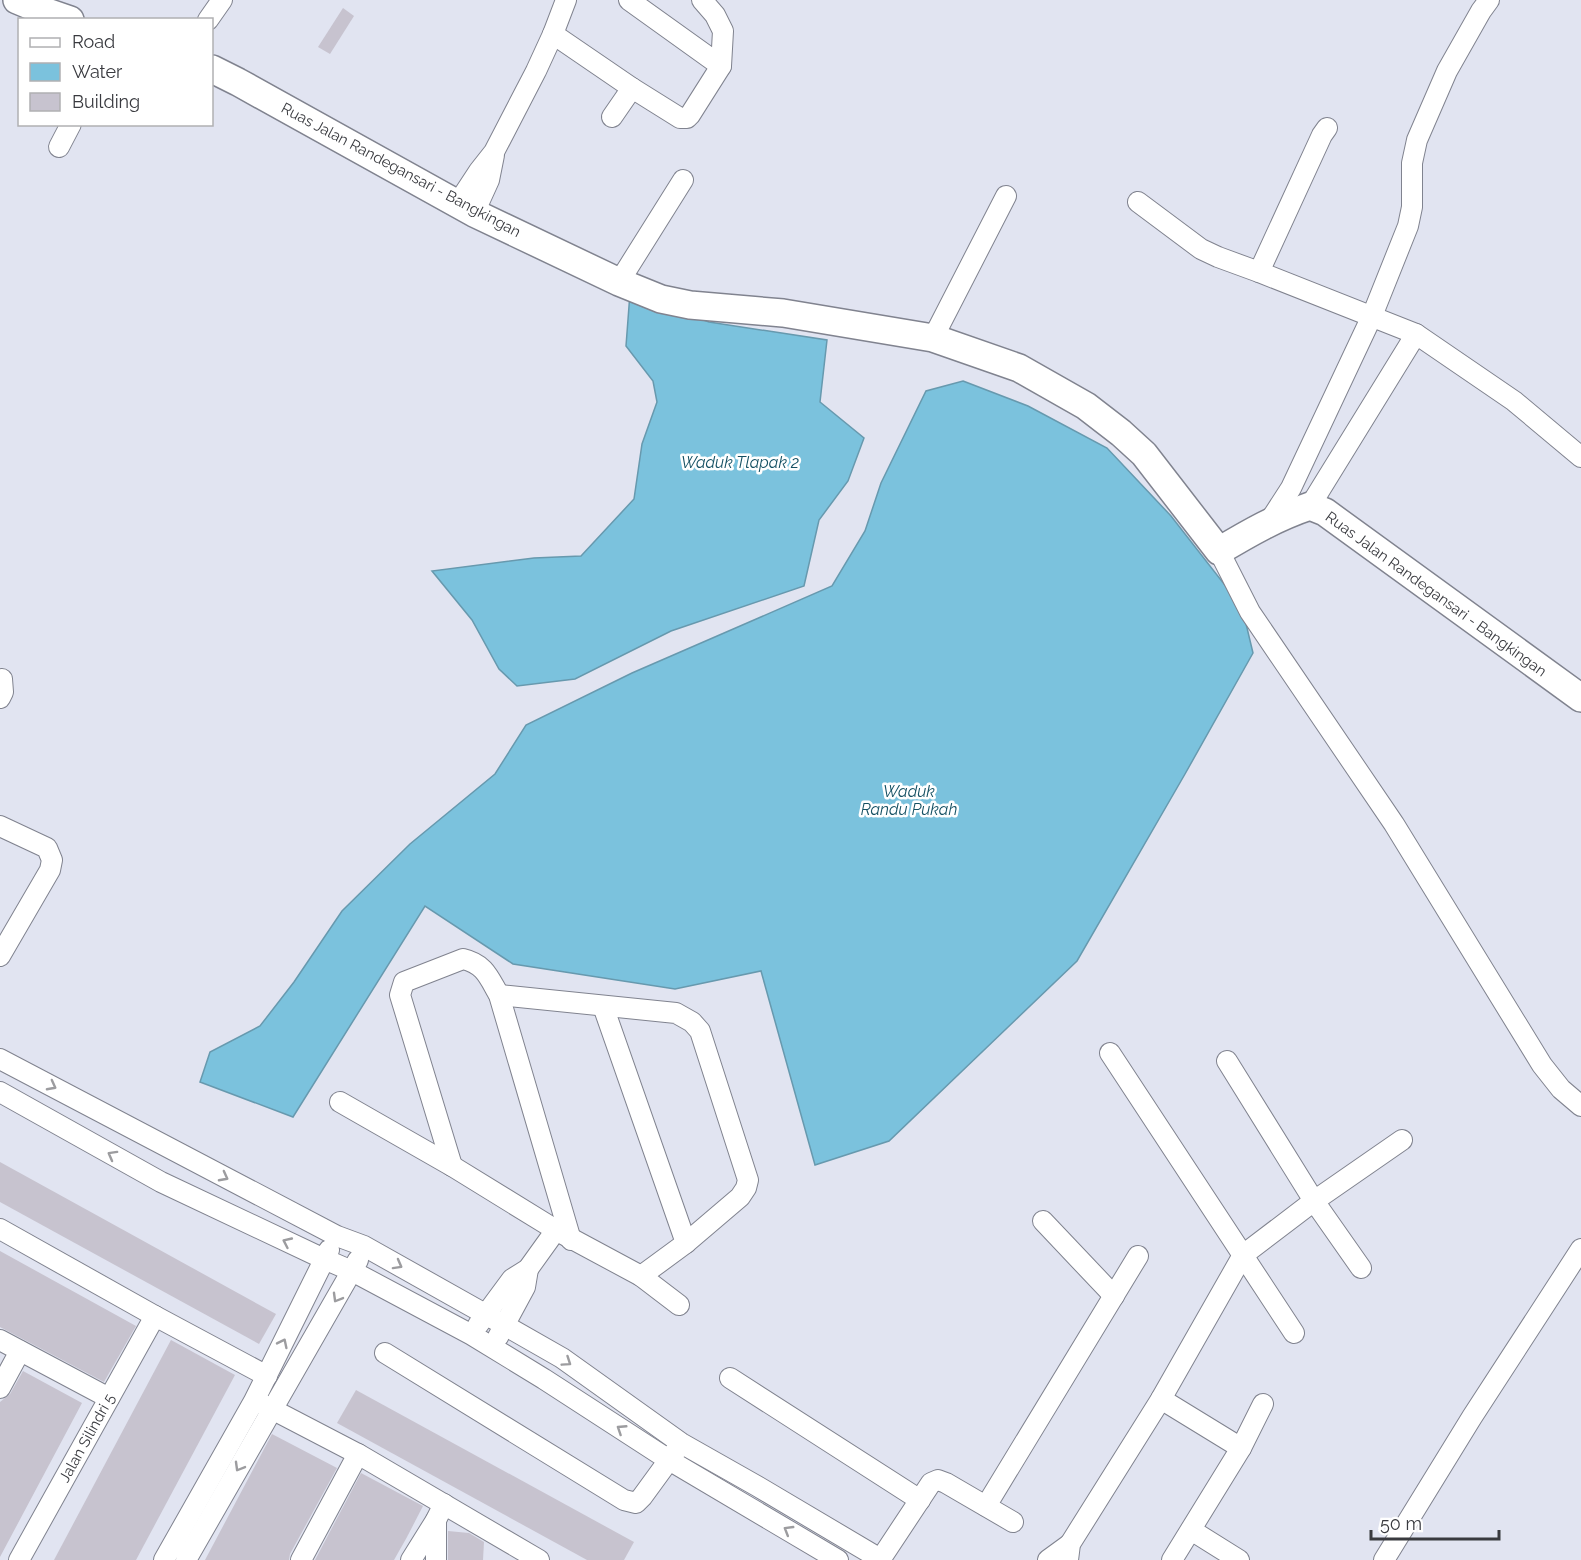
<svg xmlns="http://www.w3.org/2000/svg" width="1581" height="1560" font-family="Raleway,sans-serif">
<style>
.water{fill:#7bc2dd;stroke:#6799ae;stroke-width:1.5}
.building{fill:#c7c3cf}
.lines{fill:none;stroke-linecap:round;stroke-linejoin:round}
.minor-casing{stroke:#80838f;stroke-width:22}
.secondary-casing{stroke:#80838f;stroke-width:30}
.minor{stroke:#fff;stroke-width:20}
.secondary{stroke:#fff;stroke-width:27}
.oneway{stroke:#9c9c9f}
.labels{text-anchor:middle;dominant-baseline:central;stroke-width:5;stroke-linejoin:round;paint-order:stroke}
.street-label{font-size:15px;fill:#393a3f;stroke:#fff}
.water-label{font-size:16px;font-style:italic;fill:#145063;stroke:#fff}
</style>
<rect width="100%" height="100%" fill="#e1e4f1"/>
<g class="water">
<polygon points="630,293 709,322 827,340 820,402 864,438 848,481 819,520 804,586 671,631 575,679 517,686 499,669 472,620 432,571 534,558 581,556 634,499 642,444 657,402 653,381 626,346"/>
<polygon points="963,381 1028,406 1107,448 1171,516 1242,607 1253,653 1185,774 1077,961 889,1141 815,1165 761,971 675,989 513,964 425,906 293,1117 200,1082 210,1052 260,1026 294,982 342,911 410,844 495,774 526,725 632,673 832,586 865,531 881,483 926,391"/>
</g>
<g class="building">
<polygon points="343,8 354,16 330,54 318,47"/>
<polygon points="0,1162 276,1314 259,1344 0,1202"/>
<polygon points="0,1251 136,1326 104,1382 0,1327"/>
<polygon points="171,1340 235,1375 136,1560 54,1560"/>
<polygon points="23,1371 82,1403 0,1557 0,1402 10,1394"/>
<polygon points="356,1390 634,1542 624,1560 587,1560 337,1423"/>
<polygon points="272,1434 337,1468 290,1554 289,1560 205,1560"/>
<polygon points="361,1473 423,1506 407,1537 394,1560 315,1560"/>
<polygon points="448,1531 469,1533 484,1542 483,1560 448,1560"/>
</g>
<g class="lines">
<defs>
<g id="minor">
<polyline points="629,0 721,66"/>
<polyline points="208,20 222,0"/>
<polyline points="553,34 632,88 680,118 687,118 690,115 721,66 723,31 715,15 702,0"/>
<polyline points="612,117 632,88"/>
<polyline points="59,147 71,124"/>
<polyline points="1138,202 1201,249 1218,257 1259,272 1416,334 1514,401 1581,457"/>
<polyline points="458,203 479,171 494,152 536,71 553,34 566,0"/>
<polyline points="474,213 489,180 494,155"/>
<polyline points="1259,272 1322,135 1327,128"/>
<polyline points="619,282 683,180"/>
<polyline points="933,338 1006,196"/>
<polyline points="1310,506 1416,334"/>
<polyline points="1269,522 1291,488 1372,316 1408,226 1412,207 1412,163 1417,140 1447,71 1481,11 1489,0"/>
<polyline points="1219,551 1250,612 1394,824 1542,1065 1561,1089 1581,1106"/>
<polyline points="0,698 3,692 2,679"/>
<polyline points="0,826 47,848 52,860 50,870 0,956"/>
<polyline points="499,995 676,1013 692,1022 700,1031 748,1180 746,1188 740,1197 686,1243 641,1276"/>
<polyline points="603,1006 686,1243"/>
<polyline points="1110,1053 1294,1333"/>
<polyline points="0,1059 337,1236 364,1246 485,1314 562,1358 681,1443 757,1486 882,1560"/>
<polyline points="1227,1061 1314,1201 1361,1268"/>
<polyline points="0,1092 161,1182 324,1259 352,1271 472,1335 544,1379 669,1460 838,1560"/>
<polyline points="340,1102 452,1166 556,1230 528,1269 512,1279 478,1325"/>
<path d="M452,1166l-52,-171 4,-13 59,-23c22,5 26,19 36,36l72,245"/>
<polyline points="1043,1221 1114,1296"/>
<polyline points="0,1229 155,1316 267,1376"/>
<polyline points="561,1233 641,1276 679,1305"/>
<polyline points="498,1337 525,1287 528,1269"/>
<polyline points="0,1340 109,1398"/>
<polyline points="385,1353 624,1500 636,1503 642,1497 677,1449"/>
<polyline points="730,1378 920,1500"/>
<polyline points="0,1388 20,1351"/>
<polyline points="1161,1399 1241,1448"/>
<polyline points="262,1404 358,1454 539,1560"/>
<polyline points="986,1506 1138,1256"/>
<polyline points="1191,1530 1239,1560"/>
<polyline points="19,1560 155,1316"/>
<polyline points="164,1560 254,1401 329,1250"/>
<polyline points="186,1560 358,1260"/>
<polyline points="301,1560 358,1454"/>
<polyline points="411,1560 436,1520 444,1504"/>
<polyline points="436,1560 436,1520"/>
<polyline points="880,1560 931,1483 938,1480 946,1483 1013,1522"/>
<polyline points="1048,1560 1070,1544"/>
<polyline points="1068,1560 1070,1544 1161,1399 1243,1255 1314,1201 1402,1140"/>
<polyline points="1172,1560 1241,1448 1263,1404"/>
<polyline points="1384,1560 1472,1417 1581,1249"/>
</g>
<g id="secondary">
<polyline points="17,0 41,10 70,20"/>
<path d="M212,69l26,13 236,131 145,69 42,17 29,6 93,8 150,25 86,30 67,38 35,27 23,21 75,97c30,-18 58,-34 91,-45l15,6 256,186"/>
</g>
</defs>
<use href="#minor" class="minor-casing"/>
<use href="#secondary" class="secondary-casing"/>
<use href="#minor" class="minor"/>
<use href="#secondary" class="secondary"/>
</g>
<defs><path id="oneway-chevron" d="M-2-3.5L2.5 0L-2 3.5" fill="none" stroke-width="1.6" stroke-linecap="round" stroke-linejoin="round" transform="scale(1.5)"/></defs>
<g class="oneway">
<use href="#oneway-chevron" transform="translate(52 1086) rotate(28)"/>
<use href="#oneway-chevron" transform="translate(112 1155) rotate(-151)"/>
<use href="#oneway-chevron" transform="translate(224 1177) rotate(28)"/>
<use href="#oneway-chevron" transform="translate(287 1242) rotate(-155)"/>
<use href="#oneway-chevron" transform="translate(398 1265) rotate(29)"/>
<use href="#oneway-chevron" transform="translate(337 1298) rotate(120)"/>
<use href="#oneway-chevron" transform="translate(283 1343) rotate(-64)"/>
<use href="#oneway-chevron" transform="translate(567 1362) rotate(34)"/>
<use href="#oneway-chevron" transform="translate(621 1429) rotate(-147)"/>
<use href="#oneway-chevron" transform="translate(239 1467) rotate(120)"/>
<use href="#oneway-chevron" transform="translate(788 1530) rotate(-149)"/>
</g>
<g class="labels">
<g class="street-label">
<text transform="translate(401 170) rotate(28)">Ruas Jalan Randegansari - Bangkingan</text>
<text transform="translate(1436 594) rotate(36)">Ruas Jalan Randegansari - Bangkingan</text>
<text transform="translate(87 1438) rotate(-61)">Jalan Silindri 5</text>
</g>
<g class="water-label">
<text x="740" y="462">Waduk Tlapak 2</text>
<text x="909" y="791">Waduk<tspan x="909" dy="18">Randu Pukah</tspan></text>
</g>
</g>
<rect x="18" y="18" width="195" height="108" fill="#ffffff" stroke="#b0b0b2" stroke-width="1.5"/>
<rect x="30" y="38" width="30" height="9" fill="#ffffff" stroke="#b0b0b2" stroke-width="1.5"/>
<text x="72" y="48" font-size="18" fill="#393a3f">Road</text>
<rect x="30" y="63" width="30" height="18" fill="#7bc2dd" stroke="#b0b0b2" stroke-width="1.5"/>
<text x="72" y="78" font-size="18" fill="#393a3f">Water</text>
<rect x="30" y="93" width="30" height="18" fill="#c7c3cf" stroke="#b0b0b2" stroke-width="1.5"/>
<text x="72" y="108" font-size="18" fill="#393a3f">Building</text>
<path d="M1371 1530v9h128v-9" fill="none" stroke="#393a3f" stroke-width="3"/>
<text x="1380" y="1530" font-size="18" fill="#393a3f" stroke="#ffffff" stroke-width="4.5" paint-order="stroke">50 m</text>
</svg>
